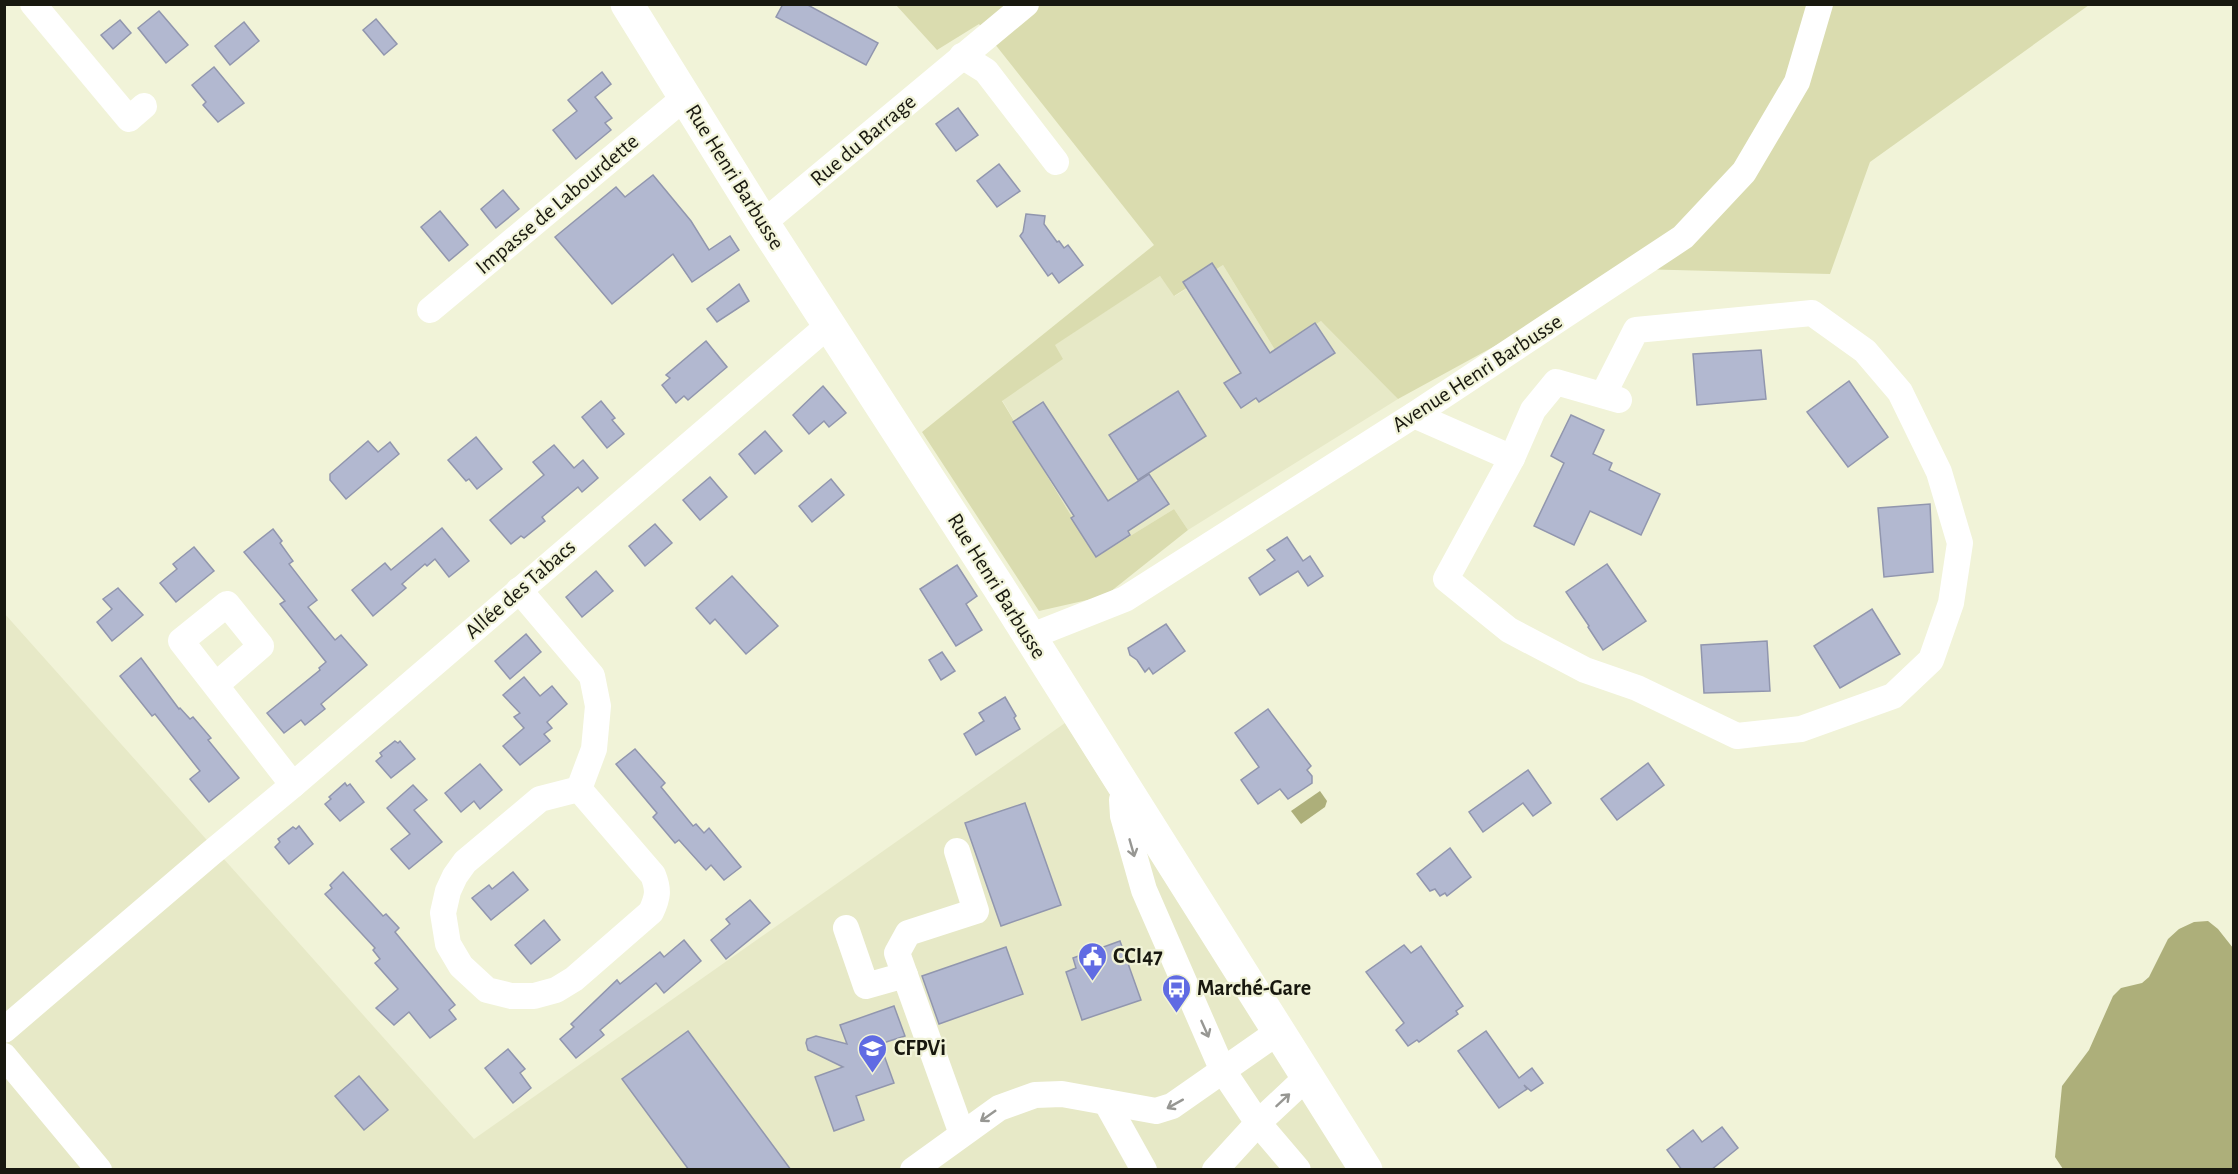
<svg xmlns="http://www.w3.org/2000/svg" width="2238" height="1174" font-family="'Alegreya Sans',sans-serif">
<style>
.built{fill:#e7e9c7}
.green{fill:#dadcaf}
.water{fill:#adaf7a}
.building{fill:#b2b8d0;stroke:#9196ae;stroke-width:1.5}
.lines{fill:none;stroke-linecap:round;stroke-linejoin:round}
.minor{stroke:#fff;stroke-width:26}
.major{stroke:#fff;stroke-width:33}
.oneway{stroke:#979793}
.labels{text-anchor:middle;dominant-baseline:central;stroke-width:4.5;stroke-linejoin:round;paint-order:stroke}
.street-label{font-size:22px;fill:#18180f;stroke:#f1f3d8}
.poi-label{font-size:22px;font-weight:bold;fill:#18180f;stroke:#f1f3d8;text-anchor:start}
</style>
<rect width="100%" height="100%" fill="#f1f3d8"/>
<g class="built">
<polygon points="1223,265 1275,350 1321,321 1360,354 1398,399 1188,530 1174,509 1096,557 1002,400 1062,359 1054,345 1160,276 1175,296"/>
<polygon points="4,613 474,1139 1065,723 1347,1169 5,1169"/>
</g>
<polygon class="green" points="896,5 2089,5 1870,162 1830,274 1636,269 1398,399 1321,321 1275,350 1223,265 1174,296 1160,276 1055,345 1063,359 1002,401 1096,557 1174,509 1188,530 1105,596 1039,611 922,432 1154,245 979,24 937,50"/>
<g class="water">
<polygon points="1320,791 1327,801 1325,807 1301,824 1291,811"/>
<polygon points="2208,921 2218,929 2233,948 2233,1169 2063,1169 2055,1157 2062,1086 2089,1050 2113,996 2121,988 2142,983 2149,977 2168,939 2179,929 2194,922"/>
</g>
<g class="building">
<polygon points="783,4 806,4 878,43 866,65 776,17"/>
<polygon points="159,11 188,45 166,63 138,28"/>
<polygon points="376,19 397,44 384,55 363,30"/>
<polygon points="120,20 131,33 113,49 101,35"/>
<polygon points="244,22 259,41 230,65 215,46"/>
<polygon points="214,67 244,103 218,122 203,105 206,102 192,85"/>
<polygon points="602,72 611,84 595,97 612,118 605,123 611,130 576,159 553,130 577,111 568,100"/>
<polygon points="958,108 978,135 956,151 936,124"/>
<polygon points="999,164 1020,191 997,207 977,181"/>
<polygon points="653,175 691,221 709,250 730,236 739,250 692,282 673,254 612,304 555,237 616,187 625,197"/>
<polygon points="503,190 519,209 496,228 481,209"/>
<polygon points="440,211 468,245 449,261 421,227"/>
<polygon points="1026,214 1045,216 1044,224 1057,242 1059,241 1064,248 1068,245 1083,265 1059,283 1052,273 1048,276 1020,236 1023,232"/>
<polygon points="1212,263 1270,353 1315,323 1335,353 1259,402 1256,398 1241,408 1224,383 1241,373 1183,282"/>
<polygon points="739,284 749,301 717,322 707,309"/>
<polygon points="706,341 727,367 688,400 684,396 676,403 662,385 670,378 666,375"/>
<polygon points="1761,350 1766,399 1697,405 1693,354"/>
<polygon points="1849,381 1888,437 1848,467 1807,412"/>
<polygon points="823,386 846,413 829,427 824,421 809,434 793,415"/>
<polygon points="1178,391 1206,436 1138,480 1109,435"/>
<polygon points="601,401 615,418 612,420 624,434 607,448 582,417"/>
<polygon points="1043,402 1108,501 1149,474 1169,504 1128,531 1130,535 1096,557 1071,518 1074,516 1013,422"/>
<polygon points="1571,415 1604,430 1593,454 1612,463 1609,470 1660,494 1641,535 1590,511 1574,545 1534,526 1564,463 1551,456"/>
<polygon points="765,431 782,451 755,474 739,454"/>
<polygon points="476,437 502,469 477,489 469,479 466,481 448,460"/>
<polygon points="368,441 378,452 390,442 399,454 346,499 330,480 330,474"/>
<polygon points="554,445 574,468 583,460 598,478 582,492 578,487 542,517 545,521 524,538 521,536 511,544 490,520 544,475 533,462"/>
<polygon points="710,477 727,497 700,520 683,500"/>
<polygon points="831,479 844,495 812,522 799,506"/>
<polygon points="1930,504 1933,572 1884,577 1878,508"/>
<polygon points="655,524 672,543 645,566 629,546"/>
<polygon points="442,528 469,561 449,577 435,559 427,566 425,564 402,584 406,588 373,616 352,590 385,563 391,570"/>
<polygon points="273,529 282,541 280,543 293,561 289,564 317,600 308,607 335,640 341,635 367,665 321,704 325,709 305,725 301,720 284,733 267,713 320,670 319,668 326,662 280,604 285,601 244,552"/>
<polygon points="1287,537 1303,561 1310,556 1323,576 1308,586 1298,571 1260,595 1249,578 1275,560 1267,550"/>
<polygon points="194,547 214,571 176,602 160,583 177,569 173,564"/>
<polygon points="1607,564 1646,621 1603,650 1588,627 1589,626 1566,592"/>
<polygon points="957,565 977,596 966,604 982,630 956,646 920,589"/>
<polygon points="596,571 613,591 582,617 566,597"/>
<polygon points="732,576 778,626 746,654 715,619 710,624 696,608"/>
<polygon points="118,588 143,615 112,641 97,622 112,609 103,599"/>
<polygon points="1872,609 1900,654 1840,688 1814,646"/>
<polygon points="1166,624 1185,651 1153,674 1149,668 1145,672 1137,660 1130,655 1128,648"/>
<polygon points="526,634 541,652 510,679 495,661"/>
<polygon points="1767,641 1770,691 1704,693 1701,645"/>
<polygon points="942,652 955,671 941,680 929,660"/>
<polygon points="141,658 179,709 180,708 190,719 193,717 211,738 208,740 239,778 209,802 190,779 200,771 155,714 152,716 120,676"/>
<polygon points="524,677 540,696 552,686 567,704 547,722 552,728 544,734 550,741 520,765 503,746 524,728 514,717 520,713 503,695"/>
<polygon points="1005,697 1016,716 1014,718 1020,729 976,755 964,734 984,721 979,713"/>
<polygon points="1268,709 1311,766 1307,770 1312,776 1312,783 1288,799 1280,789 1258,804 1241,780 1259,767 1235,733"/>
<polygon points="395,741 398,743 400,741 415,759 391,778 376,761 382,756 380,753"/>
<polygon points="635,749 665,783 661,787 693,826 696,824 704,833 709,828 741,867 724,880 711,865 706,870 679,840 675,843 653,817 657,813 616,764"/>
<polygon points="1648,763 1664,785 1617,820 1601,799"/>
<polygon points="480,764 502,790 480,809 474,801 461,812 445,793"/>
<polygon points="1528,770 1551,803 1533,816 1523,803 1483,832 1469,812"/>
<polygon points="345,783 347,786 350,784 364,802 340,821 325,804 331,799 329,797"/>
<polygon points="413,785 427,800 414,810 442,842 409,869 391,849 410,834 387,808"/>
<polygon points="1025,803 1061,905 1001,926 965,823"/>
<polygon points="299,826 313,844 289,864 275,847 280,842 278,839 293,827 296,829"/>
<polygon points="1450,848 1471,877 1447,896 1445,893 1440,896 1435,889 1430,891 1417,874"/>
<polygon points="343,872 383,916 386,914 399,928 395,932 455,1005 449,1010 456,1019 430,1038 409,1012 394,1025 376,1008 398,989 375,963 380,959 373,950 375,948 325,894 332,888 330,885"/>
<polygon points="513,872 528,890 491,920 472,898 489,885 492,889"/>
<polygon points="750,900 770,923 726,959 711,940 730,924 726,919"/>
<polygon points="544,920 560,940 531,964 515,945"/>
<polygon points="684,940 701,961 664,993 656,983 600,1030 604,1035 576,1058 560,1039 574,1027 571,1024 617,980 620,984 660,952 664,957"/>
<polygon points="1120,941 1141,1000 1082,1020 1066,972 1076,968 1073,958"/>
<polygon points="1404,945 1411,953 1421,946 1463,1006 1456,1011 1458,1014 1419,1042 1417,1040 1408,1046 1396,1030 1404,1023 1366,972"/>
<polygon points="1006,947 1023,994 939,1024 922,976"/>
<polygon points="894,1006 905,1036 880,1044 894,1083 856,1096 864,1120 834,1131 815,1077 843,1067 808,1050 806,1043 807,1039 816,1036 847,1044 840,1025"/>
<polygon points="688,1031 791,1170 689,1170 622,1079"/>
<polygon points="1486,1031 1519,1078 1532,1068 1543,1083 1531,1091 1524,1085 1527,1089 1499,1108 1458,1051"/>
<polygon points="508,1049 525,1069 520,1073 531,1088 513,1103 485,1068"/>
<polygon points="359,1076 388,1110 364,1130 335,1096"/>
<polygon points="1722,1127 1738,1148 1711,1170 1682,1170 1667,1150 1693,1130 1702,1142"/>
</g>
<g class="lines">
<g class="minor">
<polyline points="33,4 129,119 144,106"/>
<polyline points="962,56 986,71 1056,162"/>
<polyline points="763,223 1026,4"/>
<polyline points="430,310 684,98"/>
<polyline points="1603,395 1636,330 1812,313 1865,351 1900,392 1939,472 1960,543 1951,603 1931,660 1893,696 1801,729 1737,736 1637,688 1585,670 1509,630 1446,579 1512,458 1533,410 1556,382 1619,400"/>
<polyline points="1414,415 1512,458"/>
<path d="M519,590l73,86 6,30 -4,43 -15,40 -39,10 -75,63 -10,14 -7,15 -5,22 5,31 13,22 26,24 24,6h23l22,-6 18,-11 77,-67c7,-15 8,-22 2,-37l-74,-86"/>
<polyline points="1029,637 1125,599 1414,415 1683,237 1744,172 1797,82 1820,4"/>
<polyline points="216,685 261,646 227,604 181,641 293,785"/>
<polyline points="1129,794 1122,800 1123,816 1144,890 1223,1071 1258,1123 1298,1170"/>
<polyline points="957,851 976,911 908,933 897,953 962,1134"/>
<polyline points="846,928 866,986 905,975"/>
<polyline points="4,1030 210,854 293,785 830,324"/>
<polyline points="4,1056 99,1170"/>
<polyline points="1106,1102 1144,1170"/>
<polyline points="913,1170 999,1108 1035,1095 1062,1094 1156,1111 1172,1106 1278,1032"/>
<polyline points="1215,1170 1258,1123 1307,1077"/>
</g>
<polyline class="major" points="627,4 763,223 998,586 1366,1170"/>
</g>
<defs><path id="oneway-shaft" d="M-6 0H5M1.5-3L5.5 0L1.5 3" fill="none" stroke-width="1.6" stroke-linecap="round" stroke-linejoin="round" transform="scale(1.5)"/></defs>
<g class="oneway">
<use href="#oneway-shaft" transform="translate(1132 848) rotate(74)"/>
<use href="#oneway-shaft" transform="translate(1205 1029) rotate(66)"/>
<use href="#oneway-shaft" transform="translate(1283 1100) rotate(-43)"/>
<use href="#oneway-shaft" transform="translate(1175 1104) rotate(151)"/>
<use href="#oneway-shaft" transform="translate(988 1116) rotate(145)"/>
</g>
<defs>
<symbol id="civic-pin" viewBox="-11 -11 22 30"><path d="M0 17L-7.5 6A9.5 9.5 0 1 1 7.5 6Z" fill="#606be3" stroke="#f1f3d8"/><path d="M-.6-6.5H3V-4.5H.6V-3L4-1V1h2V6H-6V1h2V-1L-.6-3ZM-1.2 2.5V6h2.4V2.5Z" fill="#fff"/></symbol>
<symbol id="bus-pin" viewBox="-11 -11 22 30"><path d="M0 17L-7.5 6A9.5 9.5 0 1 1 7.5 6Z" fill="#606be3" stroke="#f1f3d8"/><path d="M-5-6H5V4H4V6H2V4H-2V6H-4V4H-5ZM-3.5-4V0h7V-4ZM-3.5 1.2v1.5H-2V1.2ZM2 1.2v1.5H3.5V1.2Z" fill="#fff"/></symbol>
<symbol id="university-pin" viewBox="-11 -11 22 30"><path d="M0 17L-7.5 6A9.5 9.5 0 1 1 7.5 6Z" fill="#606be3" stroke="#f1f3d8"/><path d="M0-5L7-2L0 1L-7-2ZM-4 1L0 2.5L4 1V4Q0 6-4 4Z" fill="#fff"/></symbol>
</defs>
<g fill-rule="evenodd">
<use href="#civic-pin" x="1076" y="940" width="33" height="45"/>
<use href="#bus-pin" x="1160" y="972" width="33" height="45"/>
<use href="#university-pin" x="856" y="1032" width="33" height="45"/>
</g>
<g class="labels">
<g class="street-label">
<text transform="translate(863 140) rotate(-40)">Rue du Barrage</text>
<text transform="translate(735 177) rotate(58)">Rue Henri Barbusse</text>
<text transform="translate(557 204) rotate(-40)">Impasse de Labourdette</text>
<text transform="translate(1477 373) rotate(-33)">Avenue Henri Barbusse</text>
<text transform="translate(997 586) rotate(58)">Rue Henri Barbusse</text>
<text transform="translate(520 589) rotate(-41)">Allée des Tabacs</text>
</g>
<g class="poi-label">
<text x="1113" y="956">CCI47</text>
<text x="1197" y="988">Marché-Gare</text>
<text x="894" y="1048">CFPVi</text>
</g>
</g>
<rect width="2238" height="1174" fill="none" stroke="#18180f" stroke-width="12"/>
</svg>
